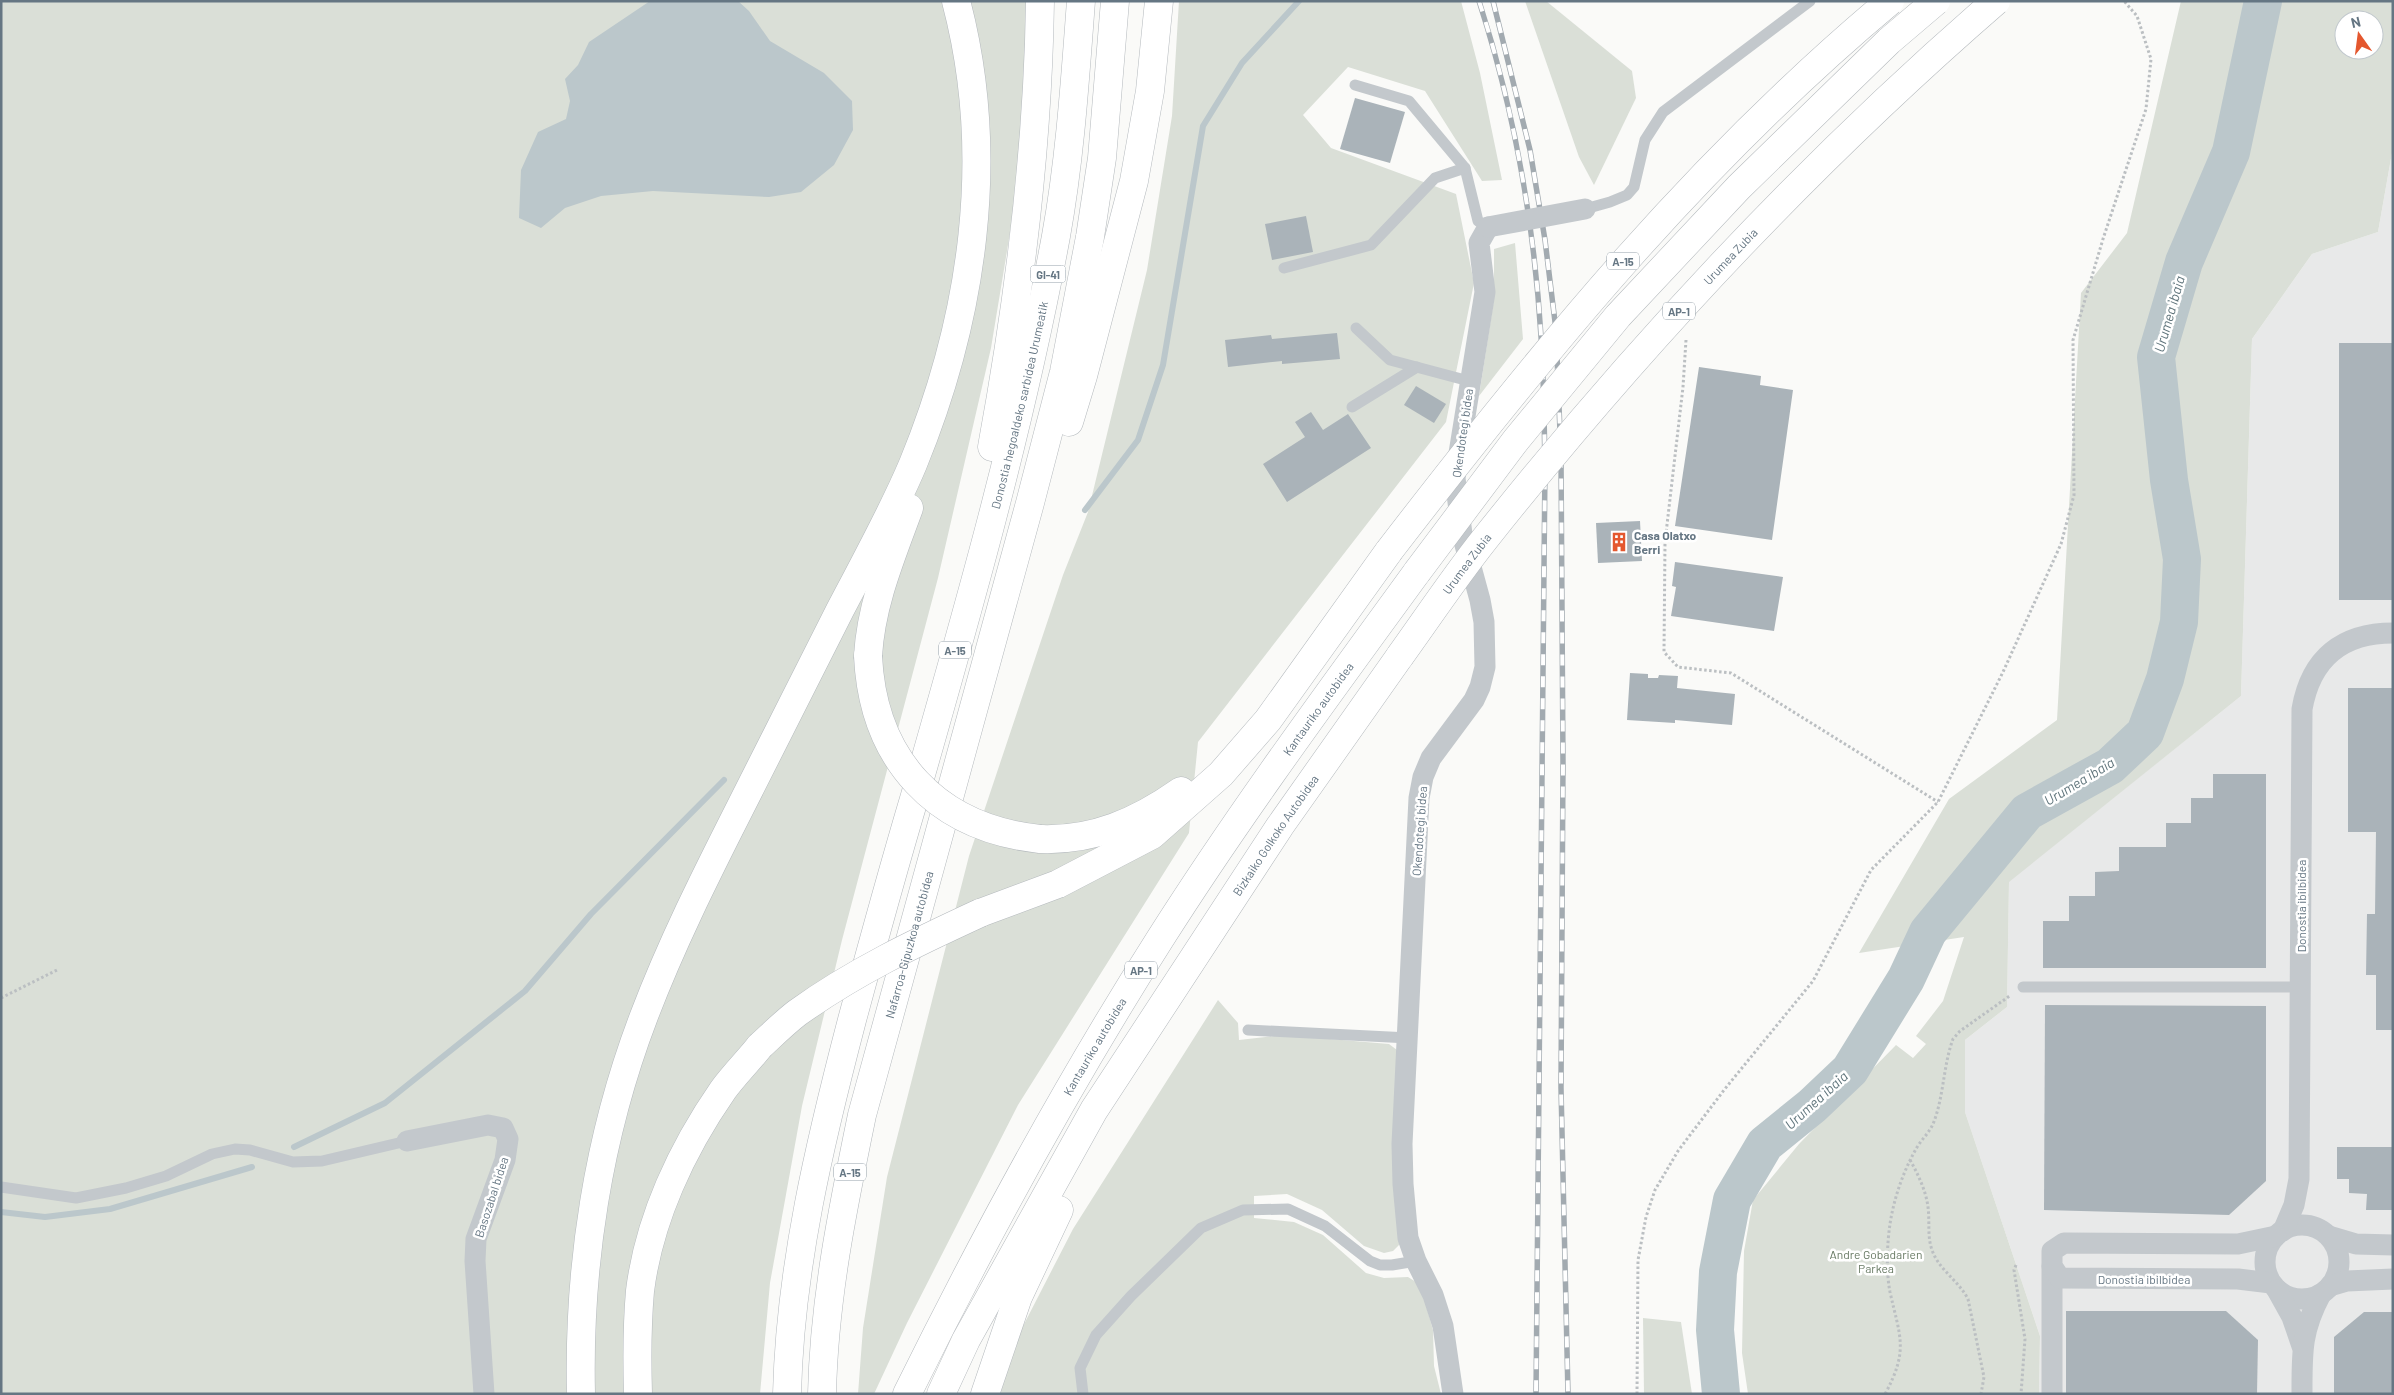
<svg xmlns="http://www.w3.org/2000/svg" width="2394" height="1395" font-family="Barlow,sans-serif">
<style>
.built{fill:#e8e9e9}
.green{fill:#dadfd7;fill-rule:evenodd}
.water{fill:#bbc7cb}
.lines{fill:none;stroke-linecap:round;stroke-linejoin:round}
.stream{stroke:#bbc7cb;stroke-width:6}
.river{stroke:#bbc7cb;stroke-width:38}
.building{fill:#aab3b9}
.highway-casing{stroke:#b4b9bd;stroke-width:29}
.path{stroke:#bbbfc2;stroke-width:3;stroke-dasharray:2.5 2.5;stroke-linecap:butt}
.lane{stroke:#c3c8cc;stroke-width:11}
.street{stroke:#c3c8cc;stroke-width:21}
.highway{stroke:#fff;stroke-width:28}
.rail-casing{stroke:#a2aab0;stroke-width:5.5}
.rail{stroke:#fff;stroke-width:4;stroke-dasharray:11;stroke-linecap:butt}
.highway-bridge-casing{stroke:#b4b9bd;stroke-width:29;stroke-linecap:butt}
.street-bridge{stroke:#c3c8cc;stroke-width:21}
.highway-bridge{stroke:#fff;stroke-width:28}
.labels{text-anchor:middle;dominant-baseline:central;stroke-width:5;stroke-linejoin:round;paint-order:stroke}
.shield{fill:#fff;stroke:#939fa8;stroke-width:1}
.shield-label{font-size:11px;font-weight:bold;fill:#657683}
.street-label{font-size:12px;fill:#657683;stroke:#fff}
.poi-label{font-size:12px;font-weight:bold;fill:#657683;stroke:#fff;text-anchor:start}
.park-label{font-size:12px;fill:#687a64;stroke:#fff}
.water-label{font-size:14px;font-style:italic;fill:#60757c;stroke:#fff}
</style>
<rect width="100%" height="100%" fill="#fafaf8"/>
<polygon class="built" points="2393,147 2393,1394 2039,1394 2040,1336 1965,1112 1965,1040 2007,1007 2009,881 2241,696 2252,339 2312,254 2378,232"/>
<g class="green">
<polygon points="1,1 1026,1 1026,69 1022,160 991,348 938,578 842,940 802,1106 770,1283 760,1394 1,1394"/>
<polygon points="1179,1 1461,1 1480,73 1502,180 1482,181 1425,91 1348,67 1303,115 1331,148 1456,194 1474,283 1446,422 1198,742 1189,833 1018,1105 907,1323 874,1394 858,1394 863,1328 887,1177 969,856 1063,575 1088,512 1147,270 1172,116"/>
<polygon points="1525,1 1546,1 1632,71 1636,98 1594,185 1579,157"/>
<path d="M2181,1h212v146l-15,85 -66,22 -60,85 -11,357 -232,186 -2,125 -42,33v72l75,224 -1,58h-291l-6,-41 2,-102 9,-51 46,-56 97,-99 17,13 13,-14 -10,-8 27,-35 21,-64 -105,16 90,-154 108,-79 24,-427 46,-60zM2344,20h30v30h-30z"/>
<polygon points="1515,243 1523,339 1479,396 1494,299 1494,249"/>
<polygon points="1218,1000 1238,1023 1239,1040 1283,1035 1389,1044 1397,1050 1399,1245 1393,1251 1384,1253 1364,1246 1322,1210 1287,1194 1254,1196 1254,1218 1294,1222 1323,1235 1366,1273 1384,1278 1408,1277 1416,1282 1424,1298 1433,1330 1434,1366 1441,1394 988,1394 1073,1229"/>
<polygon points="1643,1318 1681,1322 1692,1394 1644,1394"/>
</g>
<polygon class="water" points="650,1 738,1 749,11 770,41 824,73 852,101 853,130 834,165 801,192 769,197 653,191 601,196 565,208 541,228 519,218 521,170 538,132 566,119 570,101 565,79 578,65 589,42"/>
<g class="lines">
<g class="stream">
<polyline points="1085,510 1138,440 1163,365 1203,126 1242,63 1299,1"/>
<polyline points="294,1147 385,1103 525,991 591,914 724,780"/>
<polyline points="1,1212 45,1217 110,1209 252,1167"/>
</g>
<polyline class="river" points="1721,1394 1715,1330 1718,1272 1732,1200 1765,1144 1812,1106 1850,1070 1906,979 1928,932 2027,812 2110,766 2145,733 2165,679 2179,622 2182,559 2169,480 2156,357 2184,262 2231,152 2263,1"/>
</g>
<g class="building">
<polygon points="1355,98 1405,112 1390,163 1340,149"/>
<polygon points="1306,216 1313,252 1272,260 1265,224"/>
<polygon points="1337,333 1340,359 1282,364 1282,361 1228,367 1225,340 1271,335 1272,339"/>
<rect x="2339" y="343" width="54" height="257"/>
<polygon points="1699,367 1761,376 1760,385 1793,390 1772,540 1675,526"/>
<polygon points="1416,386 1446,404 1434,423 1404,405"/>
<polygon points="1311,412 1323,430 1348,414 1371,448 1287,502 1263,464 1305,437 1295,422"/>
<polygon points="1640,521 1642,561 1598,563 1596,523"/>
<polygon points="1675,562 1783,577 1774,631 1671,616 1676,587 1672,586"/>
<polygon points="1630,673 1648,674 1648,678 1658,678 1659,675 1678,676 1677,688 1735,694 1732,725 1675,720 1675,723 1627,720"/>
<polygon points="2348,688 2393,688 2393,1030 2376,1030 2376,975 2366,975 2367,914 2375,914 2376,832 2348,832"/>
<polygon points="2213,774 2266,774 2266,968 2043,968 2043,921 2069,921 2069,896 2095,896 2095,872 2119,871 2119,847 2166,847 2166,823 2191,823 2191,798 2213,798"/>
<polygon points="2045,1005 2266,1006 2266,1181 2229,1215 2044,1210"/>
<polygon points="2337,1147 2393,1147 2393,1210 2366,1210 2367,1194 2349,1193 2349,1179 2337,1179"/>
<polygon points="2066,1311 2226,1311 2258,1340 2257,1394 2066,1394"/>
<polygon points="2364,1312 2393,1312 2393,1394 2334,1394 2334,1337"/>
</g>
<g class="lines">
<defs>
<g id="highway">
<polyline points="1069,422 1083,376 1134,181 1150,91 1159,1"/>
<path d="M992,447c27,-147 46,-295 48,-446"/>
<path d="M868,656c3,-52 23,-99 41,-148"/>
<path d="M1040,839c53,2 97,-17 141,-48"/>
<polyline points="980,913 1058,884 1152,835 1221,774 1268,720 1389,551"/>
<path d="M581,1394c-3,-128 17,-258 63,-378 27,-71 61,-139 96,-208 33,-66 67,-132 100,-198 25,-48 52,-96 73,-146 60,-146 84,-308 43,-463"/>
<path d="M638,1394c-1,-34 -1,-69 2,-103 9,-72 42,-142 83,-201 11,-15 25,-29 37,-44"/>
<path id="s1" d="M787,1394c3,-127 33,-252 65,-374 20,-74 40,-147 62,-221 53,-185 107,-373 142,-563 14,-77 19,-156 25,-235"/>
<path id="s2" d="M822,1394c2,-95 21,-187 40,-279l168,-612 34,-131 26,-135 12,-79 13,-157"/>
<path id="s3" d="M907,1394c77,-156 160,-309 253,-455 80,-126 169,-246 257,-367"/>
<path id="s4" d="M941,1394l25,-54 128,-230 186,-284 120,-170"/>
<polyline points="985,1394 1018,1297 1059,1210"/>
</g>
</defs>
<use href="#highway" class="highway-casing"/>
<g class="path">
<polyline points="1686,340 1683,387 1665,542 1664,652 1678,667 1731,673 1938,802"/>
<polyline points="1,998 57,970"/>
<path d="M1910,1160c8,14 16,31 18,47 2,15 -1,29 4,43 7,20 26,30 36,49l16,78 -3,17"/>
<polyline points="2016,1265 2014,1270 2025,1339 2021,1394"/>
<polyline points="1637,1394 1638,1260 1646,1217 1655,1190 1678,1151 1724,1090 1813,981 1871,870 1938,802 2003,672 2061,544 2074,495 2073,340 2103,239 2146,109 2151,59 2137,16 2124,1"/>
<path d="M1885,1394c24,-44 15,-57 5,-102 -4,-20 -3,-48 0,-68 4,-26 13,-52 26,-75 5,-9 13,-16 17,-25 11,-27 10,-58 20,-85l7,-8 51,-36"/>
</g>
<g class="lane">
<polyline points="1355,85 1409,101 1465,168 1478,221 1488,227"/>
<polyline points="1585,209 1610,202 1627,195 1634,187 1645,140 1663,112 1810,1"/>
<polyline points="1284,268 1371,245 1435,178 1465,168"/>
<polyline points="1356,328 1390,360 1469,381"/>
<polyline points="1352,407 1417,367"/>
<polyline points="2023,987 2301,987"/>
<polyline points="1248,1030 1409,1038"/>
<polyline points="1,1187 76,1198 126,1188 166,1176 212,1154 235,1149 250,1150 293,1162 322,1161 407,1141"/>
<polyline points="1083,1394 1080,1368 1096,1335 1131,1296 1201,1228 1243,1210 1288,1209 1325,1226 1370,1261 1380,1265 1392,1265 1416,1261"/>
</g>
<g class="street">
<polyline points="407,1141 488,1125 503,1128 508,1139 505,1160 476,1239 475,1261 484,1394"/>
<circle cx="2302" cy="1262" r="37"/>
<path d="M2283,1231l11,-26 5,-26 3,-470c9,-51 40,-76 91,-76"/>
<polyline points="2329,1236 2356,1244 2393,1245"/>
<polyline points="2052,1266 2052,1394"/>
<polyline points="2271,1283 2238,1279 2060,1278 2052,1266 2052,1251 2064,1243 2238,1244 2276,1236"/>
<polyline points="2330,1286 2347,1281 2393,1279"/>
<polyline points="2277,1290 2292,1317 2302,1346"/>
<polyline points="1453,1394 1443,1326 1433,1295 1416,1261 1408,1238 1403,1184 1402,1144 1419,798 1423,777 1431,758 1474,700 1480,687 1485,667 1484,622 1480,600 1462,534 1455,478 1485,292 1479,243 1488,227"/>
<path d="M2302,1394c0,-41 -1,-63 19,-100"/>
</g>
<use href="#highway" class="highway"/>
<defs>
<g id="rail">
<path d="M1479,1c35,108 55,222 62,335 3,43 3,86 4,129l-9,929"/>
<polyline points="1493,1 1530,150 1545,240 1556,330 1561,457 1563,763 1561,1088 1568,1394"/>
</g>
</defs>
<use href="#rail" class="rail-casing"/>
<use href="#rail" class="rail"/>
<defs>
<g id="highway-bridge">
<path d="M1389,551c153,-199 307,-388 501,-550"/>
<polyline points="1417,572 1516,440 1618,316 1739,187 1889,41 1936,1"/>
<path d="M868,656c5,104 68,172 172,183"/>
<path id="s5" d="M1400,656c28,-39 54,-78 84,-116 154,-194 324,-376 512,-539"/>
<path d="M760,1046c12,-11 24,-23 37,-33 57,-41 120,-71 183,-100"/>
</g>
</defs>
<use href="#highway-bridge" class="highway-bridge-casing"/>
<polyline class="street-bridge" points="1488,227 1585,209"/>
<use href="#highway-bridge" class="highway-bridge"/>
</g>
<defs>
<symbol id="building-bare" viewBox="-9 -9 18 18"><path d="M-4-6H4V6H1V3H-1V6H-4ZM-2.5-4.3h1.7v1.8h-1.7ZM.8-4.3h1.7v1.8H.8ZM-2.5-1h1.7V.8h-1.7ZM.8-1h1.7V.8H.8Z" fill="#e4572e" stroke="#fff" stroke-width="2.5" paint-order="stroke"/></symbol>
</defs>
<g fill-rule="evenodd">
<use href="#building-bare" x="1605" y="528" width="28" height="28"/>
</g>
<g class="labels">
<g class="shield">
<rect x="1607" y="252.5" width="32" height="17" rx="4"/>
<rect x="1030.5" y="265.5" width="35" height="17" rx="4"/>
<rect x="1663" y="302.5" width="32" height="17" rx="4"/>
<rect x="939" y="641.5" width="32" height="17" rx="4"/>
<rect x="1125" y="961.5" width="32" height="17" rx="4"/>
<rect x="834" y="1163.5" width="32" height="17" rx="4"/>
</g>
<g class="shield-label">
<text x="1623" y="261">A-15</text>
<text x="1048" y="274">GI-41</text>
<text x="1679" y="311">AP-1</text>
<text x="955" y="650">A-15</text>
<text x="1141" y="970">AP-1</text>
<text x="850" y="1172">A-15</text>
</g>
<g class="street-label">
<text stroke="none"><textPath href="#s5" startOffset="519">Urumea Zubia</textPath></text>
<text stroke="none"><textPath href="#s1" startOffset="1018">Donostia hegoaldeko sarbidea Urumeatik</textPath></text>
<text transform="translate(1462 433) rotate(-82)">Okendotegi bidea</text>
<text stroke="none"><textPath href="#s5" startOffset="114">Urumea Zubia</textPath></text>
<text stroke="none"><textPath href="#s3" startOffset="800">Kantauriko autobidea</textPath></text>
<text transform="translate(1419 831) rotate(-86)">Okendotegi bidea</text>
<text stroke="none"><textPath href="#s4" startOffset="652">Bizkaiko Golkoko Autobidea</textPath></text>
<text transform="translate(2301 906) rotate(-90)">Donostia ibilbidea</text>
<text stroke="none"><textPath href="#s2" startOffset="459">Nafarroa-Gipuzkoa autobidea</textPath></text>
<text stroke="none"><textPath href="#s3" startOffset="395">Kantauriko autobidea</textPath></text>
<text transform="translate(491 1197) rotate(-72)">Basozabal bidea</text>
<text x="2144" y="1279">Donostia ibilbidea</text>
</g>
<g class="poi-label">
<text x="1634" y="535">Casa Olatxo<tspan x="1634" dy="14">Berri</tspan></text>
</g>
<g class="park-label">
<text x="1876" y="1254">Andre Gobadarien<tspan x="1876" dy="14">Parkea</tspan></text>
</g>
<g class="water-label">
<text transform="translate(2169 314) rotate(-74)">Urumea ibaia</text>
<text transform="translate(2079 781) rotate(-31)">Urumea ibaia</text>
<text transform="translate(1816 1100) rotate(-42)">Urumea ibaia</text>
</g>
</g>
<rect width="2394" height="1395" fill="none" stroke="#657683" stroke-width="5"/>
<g transform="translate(2359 35) rotate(346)"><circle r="24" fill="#ffffff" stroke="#c1c8cd"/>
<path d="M0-4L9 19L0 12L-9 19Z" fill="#e4572e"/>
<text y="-8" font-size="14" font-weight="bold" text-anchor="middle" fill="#657683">N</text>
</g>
</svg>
